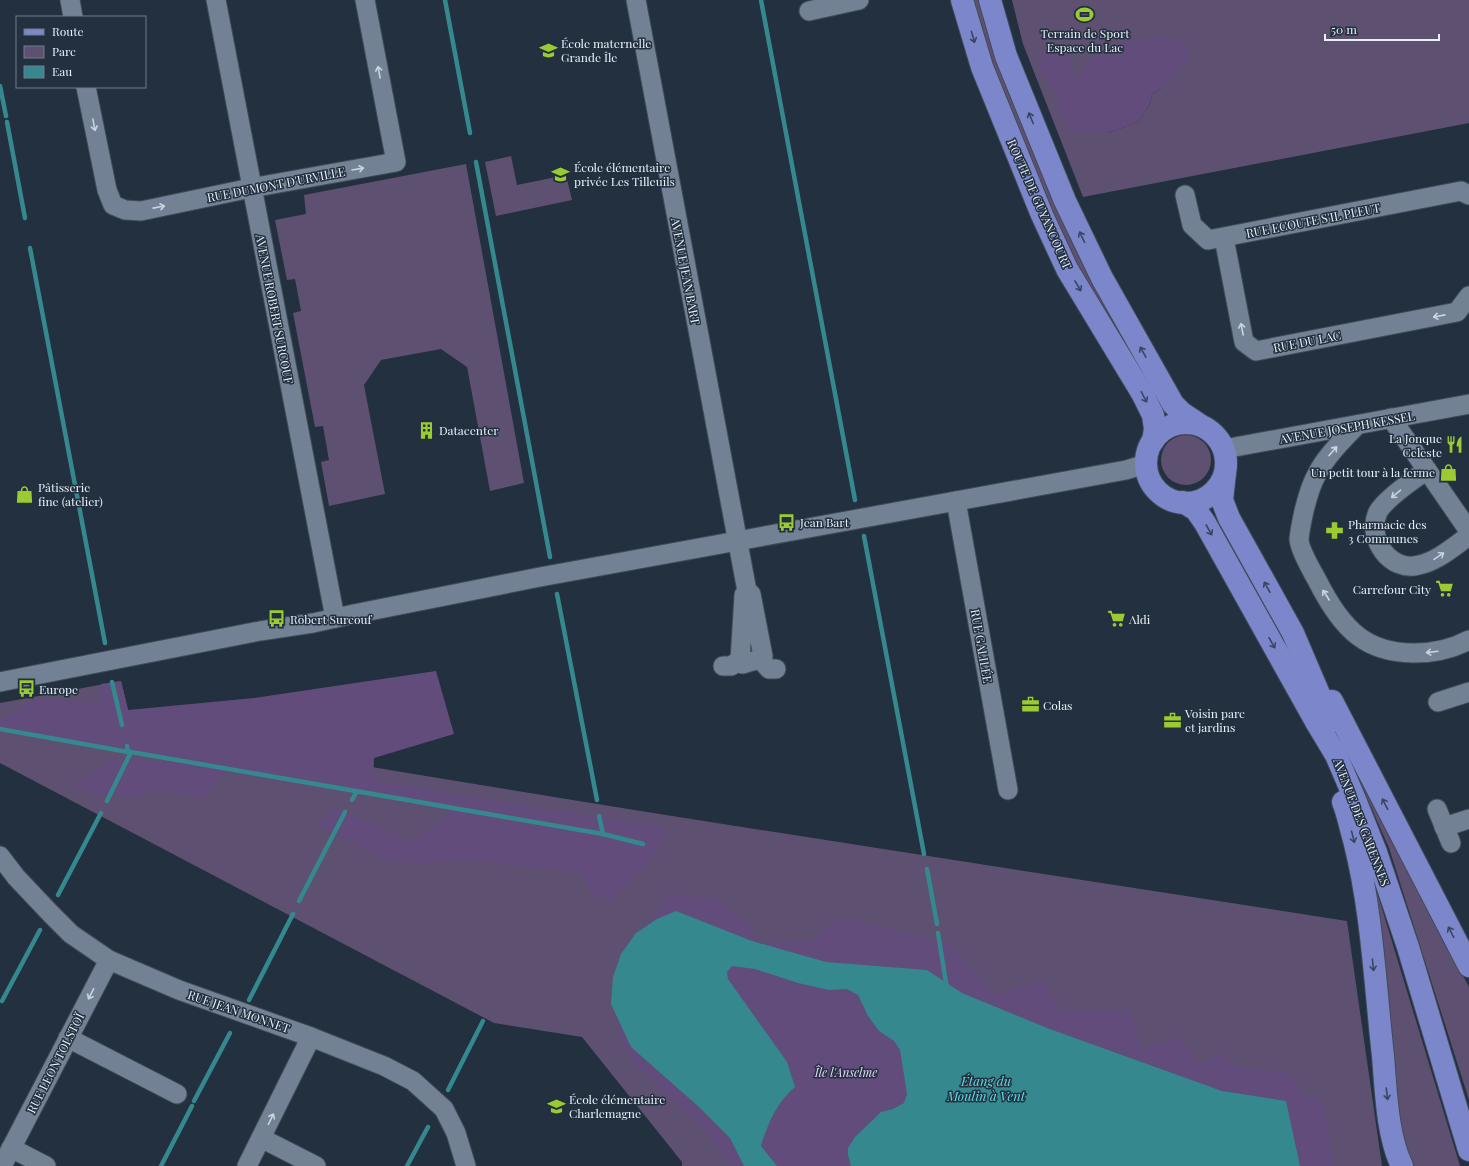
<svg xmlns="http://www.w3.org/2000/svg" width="1469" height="1166" font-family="'Playfair Display',serif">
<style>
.green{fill:#5e5070;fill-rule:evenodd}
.forest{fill:#614c7c}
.water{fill:#35888e}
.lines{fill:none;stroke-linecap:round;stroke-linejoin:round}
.stream{stroke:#35888e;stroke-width:4.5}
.minor-casing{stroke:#414b58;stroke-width:21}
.major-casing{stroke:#414b58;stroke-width:24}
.minor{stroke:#728193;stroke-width:19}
.major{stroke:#7c87cb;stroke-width:22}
.oneway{stroke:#394662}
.oneway2{stroke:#cad4e0}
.labels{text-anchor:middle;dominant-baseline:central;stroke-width:3;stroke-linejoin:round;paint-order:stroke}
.poi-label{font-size:12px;fill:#e8f0fa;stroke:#23303f;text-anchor:start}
.street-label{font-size:12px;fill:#e8f0fa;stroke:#23303f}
.park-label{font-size:12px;font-style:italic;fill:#e4d8f7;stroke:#23303f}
.water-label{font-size:13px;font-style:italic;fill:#62dce5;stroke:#23303f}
</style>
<rect width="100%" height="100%" fill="#23303f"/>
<g class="green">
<polygon points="970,0 982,0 1150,383 1146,385 1077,269 989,65"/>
<path d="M1012,0h457v123l-386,74 -60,-153zM1072,73l7,2 84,12 -11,7 -2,10 -12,18 -30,11 -50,-27v-13z"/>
<polygon points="511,156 517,185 566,175 572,200 496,216 485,162"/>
<polygon points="466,164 524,483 490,491 467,367 441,349 381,360 364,385 385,494 329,506 321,462 329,460 323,426 315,427 293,313 301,311 295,279 287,280 275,220 306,214 304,195"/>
<circle cx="1186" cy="460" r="25"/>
<path d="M121,681l11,45c404,71 810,132 1215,195l35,245h-700v-4l-100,-125 -88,-14 -494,-260v-60z"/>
<polygon points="1358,777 1469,987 1469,1100 1389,848"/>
<polygon points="1363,846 1460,1166 1409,1166 1400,1143"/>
</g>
<g class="forest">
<path d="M1160,37l25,5 4,16 -26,29 -11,7 -2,10 -12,18 -30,11 -40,-2 -10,-25v-13c-14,-15 -21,-17 -17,-39l13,-6 14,7 4,17 7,3 7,-12 33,-20z"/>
<polygon points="436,671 454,734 374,758 373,781 667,828 657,852 612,901 592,894 582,873 471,860 419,863 389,861 318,825 334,807 412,841 452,812 361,794 222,773 205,799 161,789 136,797 89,794 71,784 117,758 175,763 0,726 0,720 37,699 101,703 101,684 121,681 128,710 254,698"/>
<polygon points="668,893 719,900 748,925 758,943 813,941 837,917 949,942 995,995 1043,979 1060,1011 1131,1010 1141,1049 1180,1038 1199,1064 1222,1053 1239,1068 1289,1073 1303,1094 1322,1099 1330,1142 1331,1166 1300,1166 1286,1101 1222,1091 1047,1028 962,993 927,970 826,962 752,941 657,919 647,926"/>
<polygon points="731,966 755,969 798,983 829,990 847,989 858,995 868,1016 879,1031 894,1041 900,1050 907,1094 904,1103 893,1109 881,1112 869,1124 848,1155 851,1166 777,1166 761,1146 769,1123 784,1096 728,979 727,972"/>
<polygon points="611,1004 631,1047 699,1107 730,1138 744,1166 729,1166 729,1164 703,1128 631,1061 620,1035"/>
</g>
<path class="water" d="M676,911l76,30 74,21 101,8 35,23 85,35 175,63 64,10 14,65h-449l-3,-11v-7l7,-11 26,-25 12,-3 11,-6 3,-9 -7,-44 -6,-9 -15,-10 -11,-15 -10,-21 -11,-6 -18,1 -31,-7 -43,-14 -23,-3 -5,6 1,7 59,83 8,25c-18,15 -27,36 -34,59l16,20h-33l-14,-28 -31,-31 -68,-60 -20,-43 2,-27 8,-23 15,-21 21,-14z"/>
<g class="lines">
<g class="stream">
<polyline points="445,0 470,133"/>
<polyline points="761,0 855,500"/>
<polyline points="0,86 6,116"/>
<polyline points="7,122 25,218"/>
<polyline points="476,162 550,557"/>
<polyline points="30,248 105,643"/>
<polyline points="864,536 924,854"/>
<polyline points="557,594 597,800"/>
<polyline points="112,682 122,725"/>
<polyline points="0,729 128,752"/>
<polyline points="127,746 128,752 131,752 603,834 643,844"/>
<polyline points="352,800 357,791"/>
<polyline points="107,801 131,752"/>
<polyline points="599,816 603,834"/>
<polyline points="927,869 937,924"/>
<polyline points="58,895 101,813"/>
<polyline points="299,901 345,812"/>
<polyline points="938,933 947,989"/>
<polyline points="249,1000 293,914"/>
<polyline points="2,1001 40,930"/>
<polyline points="448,1090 483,1021"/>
<polyline points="194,1101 230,1033"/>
<polyline points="161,1166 192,1106"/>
<polyline points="407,1166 428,1127"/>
</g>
<defs>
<g id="minor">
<polyline points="70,0 73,17"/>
<polyline points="216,0 335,618"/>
<polyline points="636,0 747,591 744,595 740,660 743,664 760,659 763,656 751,594 747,591"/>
<polyline points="809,11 859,0"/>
<polyline points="86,87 107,190 113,205 125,210 141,211 251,188 396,162 365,0"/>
<polyline points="1185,195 1192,225 1208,240 1461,191 1469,195"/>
<polyline points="1224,238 1244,342 1256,351 1457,312 1469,296"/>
<polyline points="1391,418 1469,531"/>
<path d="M1357,425c-14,15 -31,31 -40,49 -7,12 -10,25 -13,37 -2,9 -4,19 -5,28 0,10 13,32 18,41 10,20 24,43 41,56 30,23 79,21 111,4"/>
<polyline points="1224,449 1469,404"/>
<path d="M1427,470c-13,9 -42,29 -49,42 -12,26 12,61 41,53 19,-4 35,-19 50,-29"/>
<polyline points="956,501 1008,790"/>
<polyline points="760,659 769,669 776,669"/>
<polyline points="723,666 731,666 740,660"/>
<polyline points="0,682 260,631 313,623 354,614 540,577 1126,470 1146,464"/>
<polyline points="1438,702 1469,692"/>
<polyline points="1437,809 1451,843"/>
<polyline points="1444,827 1469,819"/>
<polyline points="0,856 16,877 51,914 71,934 109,960 179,990 311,1037 384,1066 413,1081 444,1109 456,1133 466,1166"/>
<polyline points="68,1038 177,1094"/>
<polyline points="261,1138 316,1166"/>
<polyline points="11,1148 46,1166"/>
<polyline points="2,1166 109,960"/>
<polyline points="247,1166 311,1037"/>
</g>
<g id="major">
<polyline points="962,0 982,67 1042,215 1067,269 1142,393 1153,415 1155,429 1153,441"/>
<polyline points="990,0 1006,56 1065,201 1102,278 1173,404 1182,413 1200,425"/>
<circle cx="1186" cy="463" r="40"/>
<polyline points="1225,473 1222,500 1229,518 1293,633 1331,722"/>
<polyline points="1183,502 1196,510 1205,523 1315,720 1336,755 1354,797 1376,852 1408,947 1469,1150"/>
<polyline points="1332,701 1469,966"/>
<path d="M1343,802c5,12 7,25 11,38 18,70 21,144 29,216 3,34 4,80 19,110"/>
</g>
</defs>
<use href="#minor" class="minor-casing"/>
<use href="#major" class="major-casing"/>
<use href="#minor" class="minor"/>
<use href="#major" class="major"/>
</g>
<defs><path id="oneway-shaft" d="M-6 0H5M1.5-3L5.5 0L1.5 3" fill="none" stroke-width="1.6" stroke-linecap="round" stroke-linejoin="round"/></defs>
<g class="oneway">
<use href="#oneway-shaft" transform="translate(973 37) rotate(74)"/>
<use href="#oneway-shaft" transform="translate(1031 118) rotate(-112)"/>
<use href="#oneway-shaft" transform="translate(1082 237) rotate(-116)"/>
<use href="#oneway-shaft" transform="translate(1078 286) rotate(59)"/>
<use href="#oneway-shaft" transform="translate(1143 352) rotate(-119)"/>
<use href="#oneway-shaft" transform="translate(1144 397) rotate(62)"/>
<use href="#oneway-shaft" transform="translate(1209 530) rotate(61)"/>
<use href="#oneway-shaft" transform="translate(1267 587) rotate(-119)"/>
<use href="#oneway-shaft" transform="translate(1272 643) rotate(61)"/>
<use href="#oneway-shaft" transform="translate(1385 804) rotate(-117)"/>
<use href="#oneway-shaft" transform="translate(1353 837) rotate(76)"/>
<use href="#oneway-shaft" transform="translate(1451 932) rotate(-117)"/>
<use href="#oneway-shaft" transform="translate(1373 965) rotate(84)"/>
<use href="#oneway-shaft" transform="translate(1387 1094) rotate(83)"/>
</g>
<g class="oneway2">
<use href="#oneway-shaft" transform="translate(379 72) rotate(-101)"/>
<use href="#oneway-shaft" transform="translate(94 125) rotate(79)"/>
<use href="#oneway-shaft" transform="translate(358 169) rotate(-10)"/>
<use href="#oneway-shaft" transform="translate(159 207) rotate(-11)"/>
<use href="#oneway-shaft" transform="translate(1439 316) rotate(169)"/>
<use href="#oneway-shaft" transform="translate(1242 329) rotate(-101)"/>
<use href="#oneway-shaft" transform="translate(1333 451) rotate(-49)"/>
<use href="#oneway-shaft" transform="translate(1396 494) rotate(140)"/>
<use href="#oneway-shaft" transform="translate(1439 556) rotate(-34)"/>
<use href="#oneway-shaft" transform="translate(1326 595) rotate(-123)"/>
<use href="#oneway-shaft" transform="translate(1432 652) rotate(173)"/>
<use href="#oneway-shaft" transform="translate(91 994) rotate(117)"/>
<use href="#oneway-shaft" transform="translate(271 1119) rotate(-64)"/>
</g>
<defs>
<symbol id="stadium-bare" viewBox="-9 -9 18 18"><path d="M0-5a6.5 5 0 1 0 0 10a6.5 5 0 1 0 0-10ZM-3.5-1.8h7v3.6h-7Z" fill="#9bcb32" stroke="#23303f" stroke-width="2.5" paint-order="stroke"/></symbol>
<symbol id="school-bare" viewBox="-9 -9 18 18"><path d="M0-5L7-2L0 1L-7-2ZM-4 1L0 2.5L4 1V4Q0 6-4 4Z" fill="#9bcb32" stroke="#23303f" stroke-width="2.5" paint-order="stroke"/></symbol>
<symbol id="building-bare" viewBox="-9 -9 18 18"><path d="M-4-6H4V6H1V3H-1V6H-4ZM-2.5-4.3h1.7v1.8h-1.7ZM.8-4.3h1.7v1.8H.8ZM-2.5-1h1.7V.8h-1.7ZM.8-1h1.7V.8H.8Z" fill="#9bcb32" stroke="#23303f" stroke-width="2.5" paint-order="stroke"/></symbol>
<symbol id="restaurant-bare" viewBox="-9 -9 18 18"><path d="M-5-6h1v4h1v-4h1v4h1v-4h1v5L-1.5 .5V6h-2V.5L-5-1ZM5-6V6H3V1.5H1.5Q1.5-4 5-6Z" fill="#9bcb32" stroke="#23303f" stroke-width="2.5" paint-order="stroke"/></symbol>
<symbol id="shop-bare" viewBox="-9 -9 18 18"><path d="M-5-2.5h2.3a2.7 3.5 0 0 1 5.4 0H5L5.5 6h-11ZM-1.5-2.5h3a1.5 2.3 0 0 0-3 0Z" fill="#9bcb32" stroke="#23303f" stroke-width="2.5" paint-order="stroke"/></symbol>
<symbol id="bus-bare" viewBox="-9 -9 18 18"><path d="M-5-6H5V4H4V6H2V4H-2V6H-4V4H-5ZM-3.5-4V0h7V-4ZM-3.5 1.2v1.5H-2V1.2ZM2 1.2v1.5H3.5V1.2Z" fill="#9bcb32" stroke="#23303f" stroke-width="2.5" paint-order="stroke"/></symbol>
<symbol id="pharmacy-bare" viewBox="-9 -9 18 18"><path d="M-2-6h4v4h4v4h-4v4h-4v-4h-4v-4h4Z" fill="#9bcb32" stroke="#23303f" stroke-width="2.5" paint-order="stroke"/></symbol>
<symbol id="supermarket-bare" viewBox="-9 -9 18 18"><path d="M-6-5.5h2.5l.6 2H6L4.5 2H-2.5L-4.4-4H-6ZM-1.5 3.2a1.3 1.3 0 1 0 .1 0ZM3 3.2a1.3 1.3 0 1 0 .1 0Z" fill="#9bcb32" stroke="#23303f" stroke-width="2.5" paint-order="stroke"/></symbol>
<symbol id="office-bare" viewBox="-9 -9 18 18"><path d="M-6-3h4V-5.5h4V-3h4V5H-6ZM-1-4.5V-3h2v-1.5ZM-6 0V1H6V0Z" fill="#9bcb32" stroke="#23303f" stroke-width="2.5" paint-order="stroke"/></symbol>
</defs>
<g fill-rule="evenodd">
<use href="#stadium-bare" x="1072" y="2" width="25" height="25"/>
<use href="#school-bare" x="536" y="38" width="25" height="25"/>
<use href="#school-bare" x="548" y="162" width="25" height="25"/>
<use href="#building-bare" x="414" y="418" width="25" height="25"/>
<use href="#restaurant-bare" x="1442" y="432" width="25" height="25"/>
<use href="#shop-bare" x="1436" y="460" width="25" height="25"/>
<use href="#shop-bare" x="12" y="482" width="25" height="25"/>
<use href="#bus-bare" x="774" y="510" width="25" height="25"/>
<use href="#pharmacy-bare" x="1322" y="518" width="25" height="25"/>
<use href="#supermarket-bare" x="1432" y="576" width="25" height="25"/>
<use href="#bus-bare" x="264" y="606" width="25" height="25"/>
<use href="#supermarket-bare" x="1104" y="606" width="25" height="25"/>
<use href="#bus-bare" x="14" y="676" width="25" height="25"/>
<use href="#office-bare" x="1018" y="692" width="25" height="25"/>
<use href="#office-bare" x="1160" y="708" width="25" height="25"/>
<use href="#school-bare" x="544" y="1094" width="25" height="25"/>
</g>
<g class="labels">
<g class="poi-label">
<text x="1085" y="33" text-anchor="middle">Terrain de Sport<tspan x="1085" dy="14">Espace du Lac</tspan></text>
<text x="561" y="43">École maternelle<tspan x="561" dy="14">Grande Île</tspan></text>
<text x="574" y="167">École élémentaire<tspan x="574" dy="14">privée Les Tilleuils</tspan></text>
<text x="439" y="430">Datacenter</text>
<text x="1442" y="438" text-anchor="end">La Jonque<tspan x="1442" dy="14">Celeste</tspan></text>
<text x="1435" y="472" text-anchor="end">Un petit tour à la ferme</text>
<text x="38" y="487">Pâtisserie<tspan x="38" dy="14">fine (atelier)</tspan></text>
<text x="800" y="522">Jean Bart</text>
<text x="1348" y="524">Pharmacie des<tspan x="1348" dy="14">3 Communes</tspan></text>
<text x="1431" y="589" text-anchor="end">Carrefour City</text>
<text x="290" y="619">Robert Surcouf</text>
<text x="1129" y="619">Aldi</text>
<text x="39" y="689">Europe</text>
<text x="1043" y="705">Colas</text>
<text x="1185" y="713">Voisin parc<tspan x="1185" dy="14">et jardins</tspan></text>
<text x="569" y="1099">École élémentaire<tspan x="569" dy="14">Charlemagne</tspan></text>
</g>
<g class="street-label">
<text transform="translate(276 184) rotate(-11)">RUE DUMONT D'URVILLE</text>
<text transform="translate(1040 204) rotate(66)">ROUTE DE GUYANCOURT</text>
<text transform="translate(1313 220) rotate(-11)">RUE ECOUTE S'IL PLEUT</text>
<text transform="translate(686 271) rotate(79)">AVENUE JEAN BART</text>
<text transform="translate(275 309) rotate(79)">AVENUE ROBERT SURCOUF</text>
<text transform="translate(1307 341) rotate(-11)">RUE DU LAC</text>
<text transform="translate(1347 427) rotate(-10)">AVENUE JOSEPH KESSEL</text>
<text transform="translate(982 646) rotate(80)">RUE GALILÉE</text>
<text transform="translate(1362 822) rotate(69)">AVENUE DES GARENNES</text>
<text transform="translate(239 1011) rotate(19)">RUE JEAN MONNET</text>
<text transform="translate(55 1063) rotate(-63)">RUE LEON TOLSTOÏ</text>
</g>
<g class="park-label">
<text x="846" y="1072">Île l'Anselme</text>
</g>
<g class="water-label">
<text x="986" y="1080">Étang du<tspan x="986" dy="15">Moulin à Vent</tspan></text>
</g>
</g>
<rect x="16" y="16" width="130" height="72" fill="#23303f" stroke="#727d8a"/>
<rect x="24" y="29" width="20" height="6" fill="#7c87cb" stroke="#727d8a"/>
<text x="52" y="36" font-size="12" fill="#e8f0fa">Route</text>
<rect x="24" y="46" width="20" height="12" fill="#5e5070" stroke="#727d8a"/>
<text x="52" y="56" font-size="12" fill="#e8f0fa">Parc</text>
<rect x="24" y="66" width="20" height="12" fill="#35888e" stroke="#727d8a"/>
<text x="52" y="76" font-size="12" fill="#e8f0fa">Eau</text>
<path d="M1325 34v6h114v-6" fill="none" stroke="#e8f0fa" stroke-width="2"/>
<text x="1331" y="34" font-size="12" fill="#e8f0fa" stroke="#23303f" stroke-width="3" paint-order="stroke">50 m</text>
</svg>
